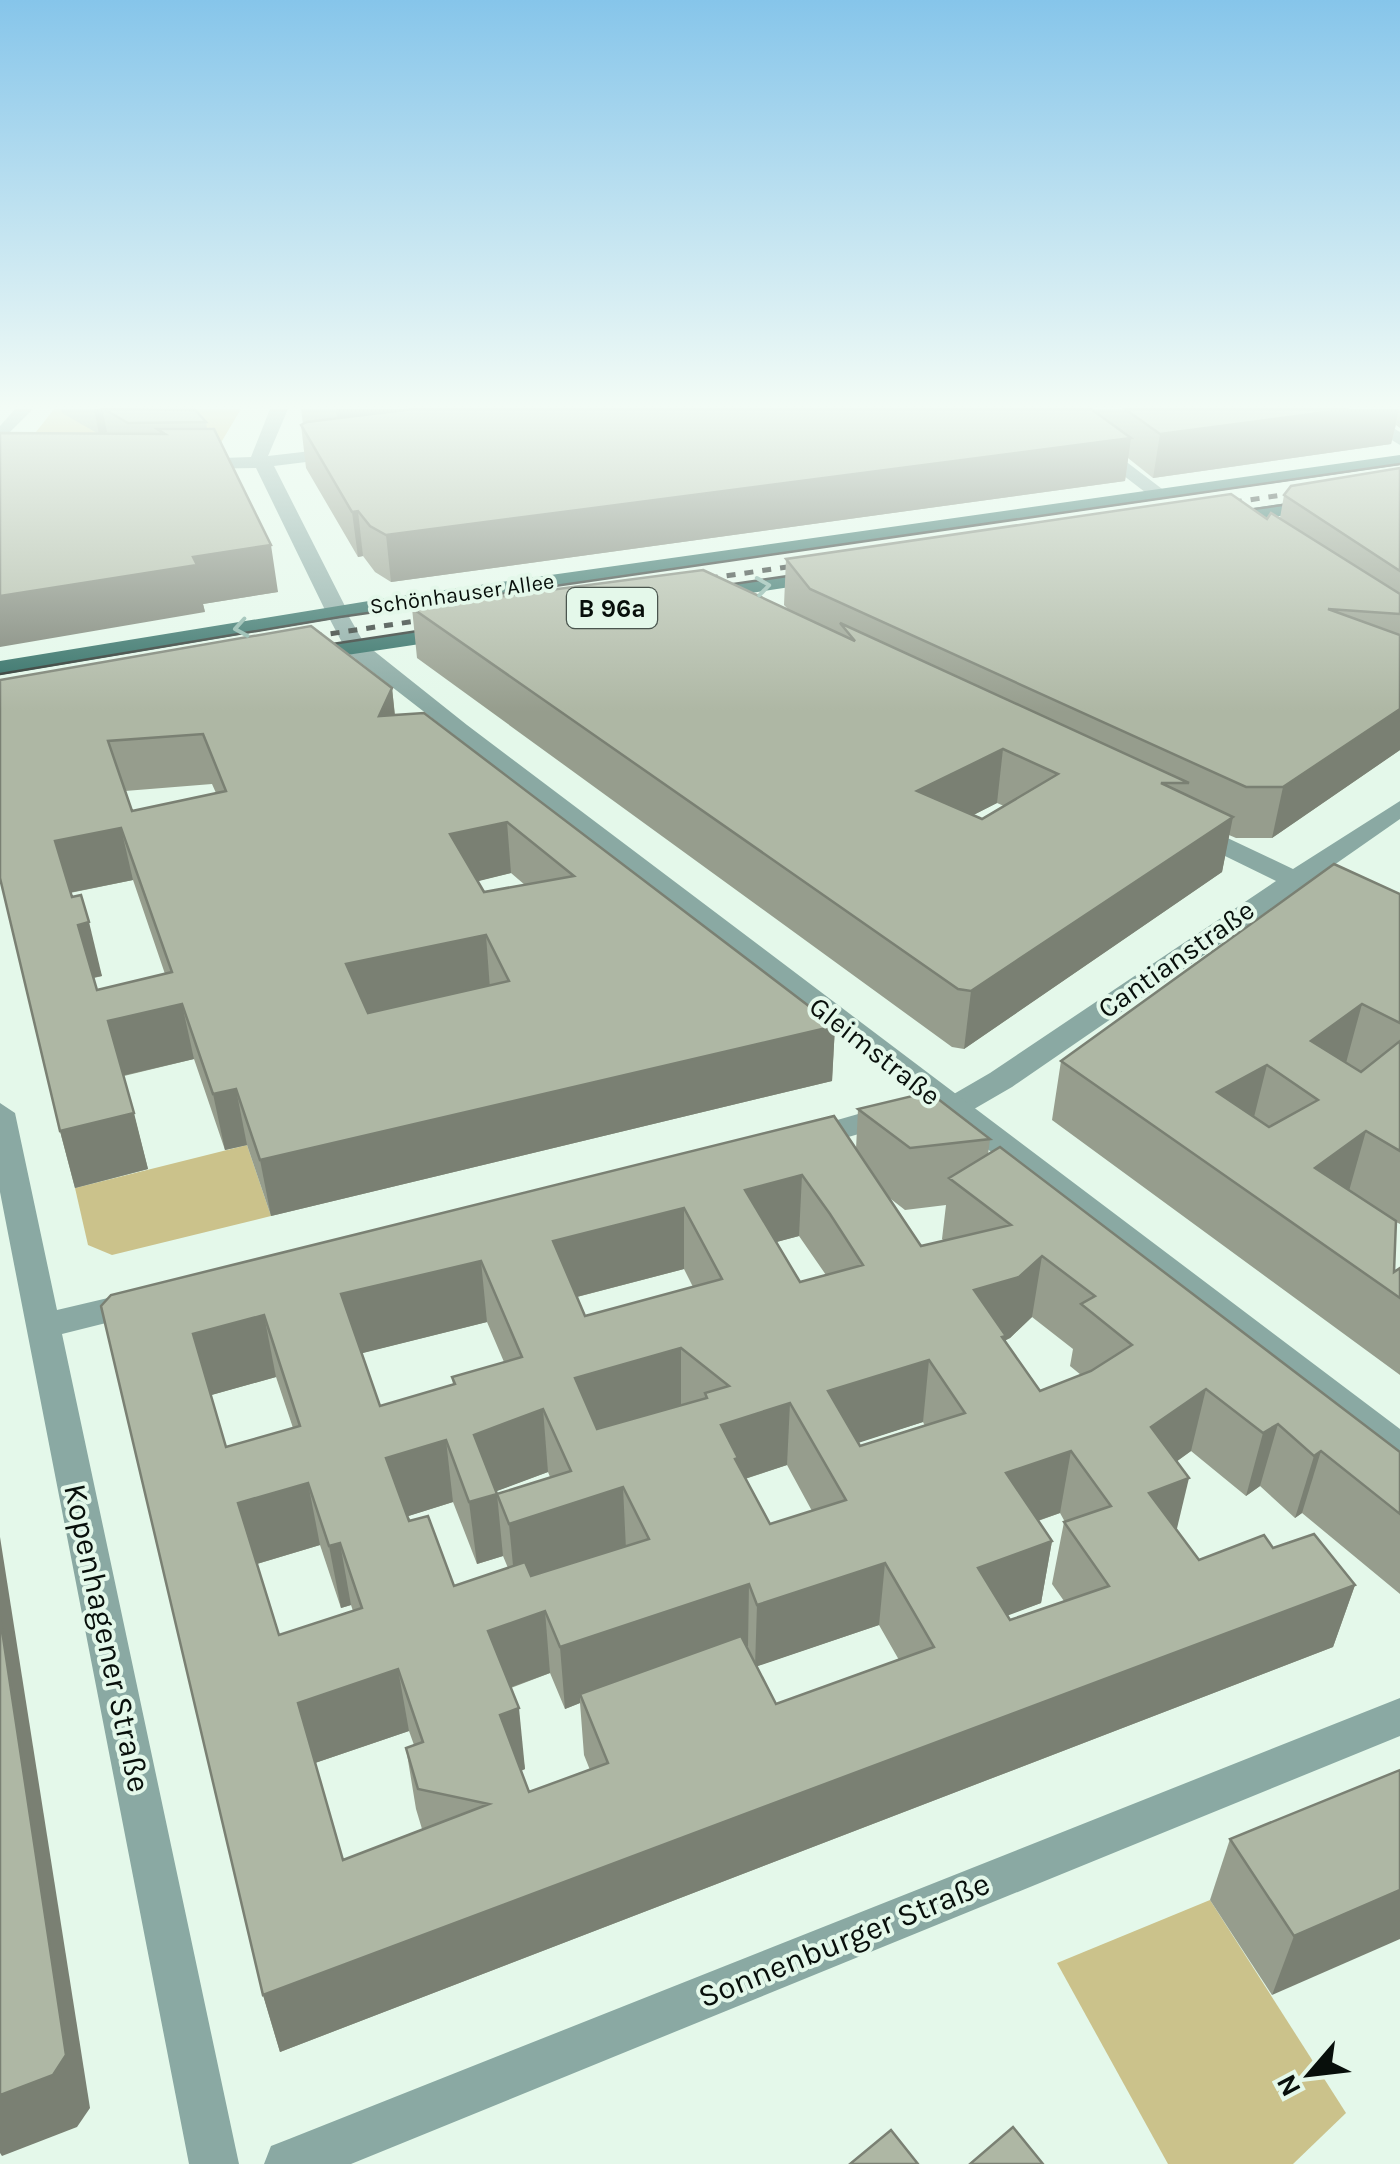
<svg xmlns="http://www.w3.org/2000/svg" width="1400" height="2164" font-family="Karla,sans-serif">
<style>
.green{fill:#cbc28b}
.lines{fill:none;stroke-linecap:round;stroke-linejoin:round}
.minor{fill:#8aa9a3;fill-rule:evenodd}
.tertiary{fill:#8aa9a3;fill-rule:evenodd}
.primary{fill:#2d6b62;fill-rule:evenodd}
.tram{stroke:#2a332e;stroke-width:2.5}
.rail{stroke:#2a332e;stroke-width:5;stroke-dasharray:9 9;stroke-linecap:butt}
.wall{fill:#969d8d;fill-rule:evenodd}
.shaded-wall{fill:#7a8073}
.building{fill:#aeb7a4;stroke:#7a8073;stroke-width:2.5;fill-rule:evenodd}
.oneway{stroke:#88b2a6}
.labels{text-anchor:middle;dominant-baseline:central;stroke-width:8;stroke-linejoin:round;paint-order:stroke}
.far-street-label{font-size:22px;fill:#080f0b;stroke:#e4f8ea}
.shield{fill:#e4f8ea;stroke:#4a554e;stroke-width:2.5}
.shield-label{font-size:25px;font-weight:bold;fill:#080f0b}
.street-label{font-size:28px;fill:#080f0b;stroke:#e4f8ea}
.near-street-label{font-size:32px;fill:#080f0b;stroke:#e4f8ea}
</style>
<rect width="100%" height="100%" fill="#e4f8ea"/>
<g class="green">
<polygon points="54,409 85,409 106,433 183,409 241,409 213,456 18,455"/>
<polygon points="247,1145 271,1216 112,1255 88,1245 75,1188"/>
<polygon points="1210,1900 1346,2113 1293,2164 1168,2164 1057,1963"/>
</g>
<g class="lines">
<g class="minor">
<polygon points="15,409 33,409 0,442 0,426"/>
<polygon points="270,409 288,409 268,456 346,447 355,452 346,457 274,466 348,612 344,616 330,616 326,612 256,468 193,469 184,464 193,459 251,457"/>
<polygon points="1037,409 1057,409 1170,495 1154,499"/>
<polygon points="1340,409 1361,409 1400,432 1400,445"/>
<polygon points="1400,801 1400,819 1314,879 1400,920 1400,938 1297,891 1012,1087 962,1116 940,1116 936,1109 940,1102 990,1073 1276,881 1182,835 1178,830 1182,825 1200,825 1293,869"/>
<polygon points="0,1103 15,1113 57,1310 142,1290 154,1293 159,1302 154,1311 62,1334 239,2164 189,2164 0,1192"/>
<polygon points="893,1104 904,1107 908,1114 904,1121 803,1150 792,1147 787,1140 792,1133"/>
<polygon points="1400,1698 1400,1736 351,2164 264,2164 271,2146 289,2139"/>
</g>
<polygon class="tertiary" points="337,606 344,608 364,643 467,725 1400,1429 1400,1463 1387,1459 347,652 326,612"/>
<g class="primary">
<polygon points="1400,455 1400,465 381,611 0,675 0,661 381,599"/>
<polygon points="1400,486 1400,498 1220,525 1210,519 1220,513"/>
<polygon points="823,571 833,577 830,581 705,600 695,594 705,588"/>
<polygon points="452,627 463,633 460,638 300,662 289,655 300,648"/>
</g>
<g class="tram">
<polyline points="1226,513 1310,501"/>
<polyline points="706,588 815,572"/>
<polyline points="306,648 444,627"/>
<polyline points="0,674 340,617 1400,464"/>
</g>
<g class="rail">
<polyline points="1215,505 1309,491"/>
<polyline points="691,581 814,563"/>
<polyline points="295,639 443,617"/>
</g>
</g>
<g class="wall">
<polygon points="61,409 191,409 187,410 206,422 207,429 278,592 203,604 205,612 97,433 62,413"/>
<polygon points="301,409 1400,409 1400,428 1396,425 1391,444 1153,478 1128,458 1125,481 391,582 375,572 363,556 358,557 306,468 301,425 303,424"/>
<path d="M1400,468v282l-128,88h-36l-7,-3 -7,37 -258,177 -12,-2 -535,-389 -5,-50 377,2 -5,-5 2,-46 494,-41 4,-23zM997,803l7,3 -22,13 -9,-4z"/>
<path d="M0,680l392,8 3,27 440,311 -3,55 -561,135 -24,-71 -22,5 -31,-91 -70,17 24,93 -73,19 -15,-57zM212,784l4,9 -84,18 -7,-20zM511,873l14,12 -41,7 -7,-11zM133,880l32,94 -68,16 -3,-12 8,-2 -32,-83z"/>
<polygon points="1400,894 1400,1224 1396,1222 1394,1272 1400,1268 1400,1375 1052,1120 1061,1061"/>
<path d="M858,1109l132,30 -2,16 412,297v142l-98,-81 -7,5 -35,-32 -14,10 -55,-45 -15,11v68l23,30 74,-12 82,37 -22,62 -1053,405 -17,-57 -162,-689 755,-157zM887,1196l18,14 41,-5 -4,34 2,2 -23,5zM799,1236l27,39 -26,7 -24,-40zM684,1269l9,18 -108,29 -8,-19zM1032,1317l41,32 -3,17 11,9 -41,16 -34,-49v-2l4,-2zM487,1322l17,40 -52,15 1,8 -73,21 -18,-53zM276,1377l17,51 -67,19 -15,-52zM923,1422l2,4 -65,20 -1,-4zM787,1465l25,46 -42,13 -25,-45zM548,1472l2,5 -53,17 -1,-3zM453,1502l24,62 26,-8 5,12 -54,18 -46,-70zM1060,1513l5,9h-1l-12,62 12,17 -54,19 -3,-5 34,-12 11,-62 -14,-20zM320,1545l21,63 10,-3 2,6 -74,24 -22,-71zM879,1625l20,35 -123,44 -19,-38zM550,1673l15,36 15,-6 4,52 6,15 -61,22 -8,-21 4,-2 -14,-81zM409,1731l5,14 -8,3 10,61 6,20 -79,31 -28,-97z"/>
<polygon points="1400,1770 1272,1995 1210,1900 1230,1839"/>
</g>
<g class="shaded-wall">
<polygon points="94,409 102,409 107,432 99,434"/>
<polygon points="336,409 507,409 340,443"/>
<polygon points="1349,409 1399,409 1391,444 1153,478 1160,434"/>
<polygon points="1131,438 1125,481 391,582 386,535"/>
<polygon points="358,511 363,556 358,557 352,512"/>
<polygon points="271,545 278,592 203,604 205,612 0,647 0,596 193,557"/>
<polygon points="392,688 397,738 379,716"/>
<polygon points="1400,709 1400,750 1272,838 1283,787"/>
<polygon points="1003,749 997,803 913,846 917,791"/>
<polygon points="1233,817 1222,872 964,1049 971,991"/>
<polygon points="507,822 511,873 455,887 450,834"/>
<polygon points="121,828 133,880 68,893 55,841"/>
<polygon points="89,922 102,976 91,978 78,925"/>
<polygon points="486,935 490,989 353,1019 346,964"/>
<polygon points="182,1004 194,1059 121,1076 108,1021"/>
<polygon points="1362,1004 1346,1063 1311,1041"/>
<polygon points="835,1026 832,1081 271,1216 260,1160"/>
<polygon points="1267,1065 1252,1125 1217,1092"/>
<polygon points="236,1089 247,1145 225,1150 213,1094"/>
<polygon points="134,1113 148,1169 75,1188 60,1131"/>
<polygon points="1366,1131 1349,1191 1299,1229 1315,1168"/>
<polygon points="802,1175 799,1236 744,1251 745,1190"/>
<polygon points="684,1208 684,1269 557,1302 553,1241"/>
<polygon points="1042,1256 1032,1317 1010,1338 1006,1340 998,1398 974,1290"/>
<polygon points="481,1261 487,1322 351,1356 341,1294"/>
<polygon points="264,1315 276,1377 208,1396 193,1334"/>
<polygon points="681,1348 681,1410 578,1440 575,1378"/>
<polygon points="929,1360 923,1422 824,1454 828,1391"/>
<polygon points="1206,1389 1191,1451 1138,1489 1151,1427"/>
<polygon points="790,1403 787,1465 738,1481 721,1425"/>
<polygon points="543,1409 548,1472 481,1497 474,1435"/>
<polygon points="1278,1424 1260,1486 1246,1496 1263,1433"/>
<polygon points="446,1440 453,1502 396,1520 386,1458"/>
<polygon points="1071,1451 1060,1513 996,1535 1006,1473"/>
<polygon points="1321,1451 1302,1513 1295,1518 1314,1456"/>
<polygon points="1189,1478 1174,1541 1149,1493"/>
<polygon points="308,1483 320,1545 253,1565 238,1503"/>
<polygon points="623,1487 626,1549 515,1586 509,1524"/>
<polygon points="497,1494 503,1556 477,1564 469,1502"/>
<polygon points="0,1537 90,2108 77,2127 2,2156 0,2153"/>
<polygon points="1052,1541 1041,1603 969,1630 978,1568"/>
<polygon points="340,1543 351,1605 341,1608 329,1546"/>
<polygon points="885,1563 879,1625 755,1667 757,1605"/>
<polygon points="749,1584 748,1646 583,1702 580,1694 580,1703 565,1709 560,1647"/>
<polygon points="1355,1585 1333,1647 280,2052 263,1995"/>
<polygon points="545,1611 550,1673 495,1693 488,1631"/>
<polygon points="398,1669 409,1731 312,1764 298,1703"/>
<polygon points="519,1708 525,1769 507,1776 500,1715"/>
<polygon points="1400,1890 1400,1939 1272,1995 1294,1936"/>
</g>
<g class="building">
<polygon points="104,409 195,410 206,422 128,423"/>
<polygon points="413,409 1091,409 1131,438 386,535 370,526 358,511 352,512 301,425 307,422"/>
<polygon points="1125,409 1349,409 1160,434"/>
<polygon points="157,429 214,429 271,545 193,557 197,565 0,596 0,433 165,434"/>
<polygon points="1400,468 1400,571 1284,495 1291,486"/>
<polygon points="1231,494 1267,519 1271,513 1400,594 1400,614 1328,609 1400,635 1400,709 1283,787 1246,787 810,589 786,559"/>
<path d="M703,570l152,71 -15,-18 349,160h-28l72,34 -262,174 -13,-2 -546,-381zM1003,749l55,25 -76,45 -65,-28z"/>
<path d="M311,626l81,62 -13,28 45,-3 411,313 -575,134 -24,-71 -23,5 -31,-90 -74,17 26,92 -74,18 -60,-253v-198zM203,734l23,57 -94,20 -24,-70zM507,822l67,54 -90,16 -34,-58zM121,828l51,144 -75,18 -19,-65 11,-3 -8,-27 -9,2 -17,-56zM486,935l23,46 -141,32 -22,-49z"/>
<path d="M1334,864l66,30v129l-38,-19 -51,37 50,31 39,-31v110l-34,-20 -51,37 81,53 -2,51 6,-4v30l-339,-237zM1267,1065l51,35 -49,27 -52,-35z"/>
<polygon points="929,1092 990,1139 910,1148 858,1109"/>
<path d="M834,1116l87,130 90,-21 -62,-47 51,-31 400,305v62l-79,-63 -7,5 -36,-32 -15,9 -57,-44 -55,38 38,51 -40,15 50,67 65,-25 9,13 41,-14 41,51 -1092,410 -162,-689 10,-11zM802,1175l28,39 33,51 -63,17 -55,-92zM684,1208l38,71 -137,37 -32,-75zM1042,1256l53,40 -14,8 51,41 -41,26 -51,20 -38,-54 4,-1 -32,-46 45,-13zM481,1261l41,96 -70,20 3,7 -75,22 -39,-112zM264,1315l36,111 -74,21 -33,-113zM681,1348l48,38 -24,7 2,5 -110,31 -22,-51zM929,1360l36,53 -105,33 -32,-55zM790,1403l56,97 -76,24 -35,-65 3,-1 -17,-33zM543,1409l28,62 -74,23 -23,-59zM446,1440l23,62 28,-8 12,30 114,-37 26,52 -118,37 -6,-14 -71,24 -26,-70 -19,5 -23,-63zM1071,1451l40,55 -47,16 45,64 -99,34 -32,-52 74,-27 -46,-68zM308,1483l21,63 11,-3 22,65 -83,27 -41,-132zM885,1563l49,84 -158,57 -35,-68 -161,58 28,69 -79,29 -29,-77 19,-7 -31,-77 57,-20 15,36 189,-63 8,21zM398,1669l25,73 -17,6 12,41 71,15 -146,56 -45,-157z"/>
<polygon points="0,1617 66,2055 53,2075 0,2095"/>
<polygon points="1400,1770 1400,1890 1294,1936 1230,1839"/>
<polygon points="1013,2127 1043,2164 970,2164"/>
<polygon points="891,2130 918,2164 850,2164"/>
</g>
<defs><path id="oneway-chevron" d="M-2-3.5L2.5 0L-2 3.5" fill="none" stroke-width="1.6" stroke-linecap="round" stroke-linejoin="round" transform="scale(2.5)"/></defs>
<g class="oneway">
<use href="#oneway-chevron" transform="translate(763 586) rotate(-8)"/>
<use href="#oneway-chevron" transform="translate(241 628) rotate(170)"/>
</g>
<linearGradient id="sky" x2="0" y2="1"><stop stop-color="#86c5ea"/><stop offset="0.57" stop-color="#f3fcf6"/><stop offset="1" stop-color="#f3fcf6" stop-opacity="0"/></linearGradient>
<rect width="1400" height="712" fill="url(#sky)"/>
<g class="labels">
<g class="far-street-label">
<text transform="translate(462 594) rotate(-8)">Schönhauser Allee</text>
</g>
<rect class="shield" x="567" y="588" width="90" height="40" rx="8"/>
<g class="shield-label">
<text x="612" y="608">B 96a</text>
</g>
<g class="street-label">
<text transform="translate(1176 959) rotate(-35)">Cantianstraße</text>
<text transform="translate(875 1051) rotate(38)">Gleimstraße</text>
</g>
<g class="near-street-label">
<text transform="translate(107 1638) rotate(78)">Kopenhagener Straße</text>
<text transform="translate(844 1940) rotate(-22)">Sonnenburger Straße</text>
</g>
</g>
<g transform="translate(1310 2074) rotate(242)" stroke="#e4f8ea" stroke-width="8" paint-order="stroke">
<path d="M0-8L18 38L0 25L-18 38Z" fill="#080f0b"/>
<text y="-15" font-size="28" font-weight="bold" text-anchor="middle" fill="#080f0b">N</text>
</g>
</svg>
